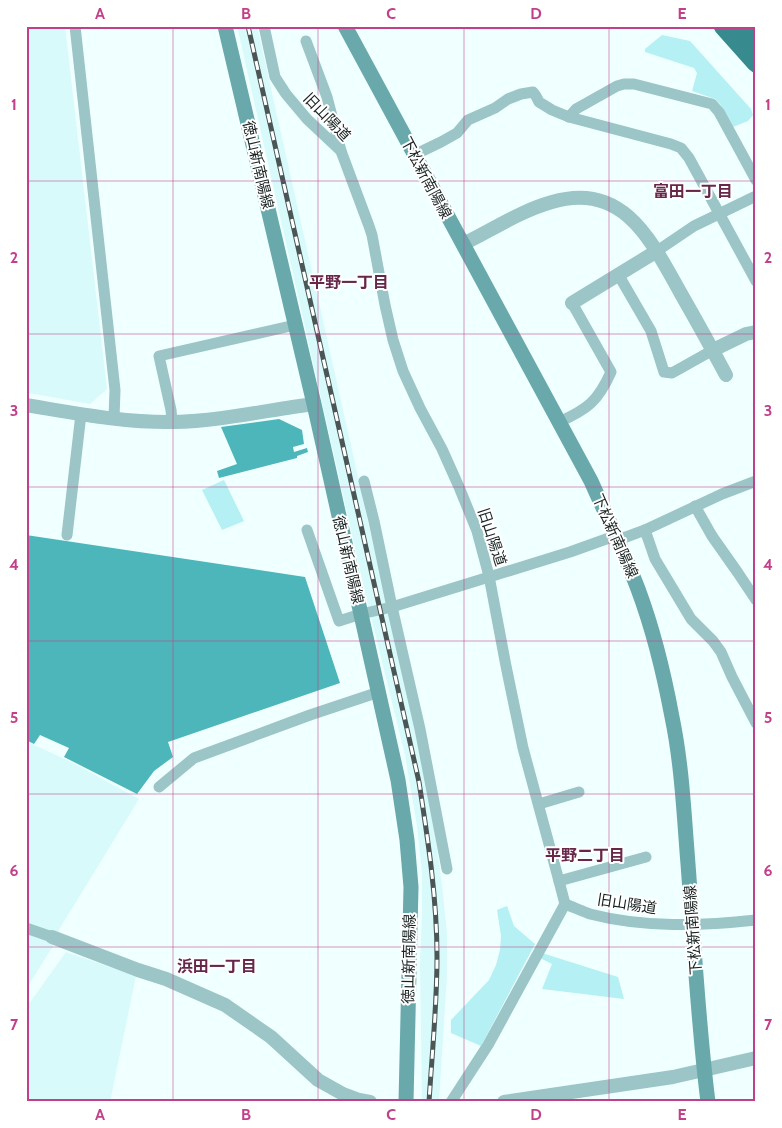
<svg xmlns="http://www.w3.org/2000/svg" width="782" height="1128" font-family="Cabin,'Noto Sans JP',sans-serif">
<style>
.built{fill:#d8fafb}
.green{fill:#b5f1f4}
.water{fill:#4cb6bb}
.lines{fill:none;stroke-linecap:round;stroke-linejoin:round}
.minor{stroke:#9bc5c6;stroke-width:11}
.tertiary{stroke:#9bc5c6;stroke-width:14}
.secondary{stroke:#69a9ac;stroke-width:15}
.trunk{stroke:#378b8e;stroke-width:19}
.rail-casing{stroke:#4a5555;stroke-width:5}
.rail{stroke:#fff;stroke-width:3;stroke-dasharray:9;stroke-linecap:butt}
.grid{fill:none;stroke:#c24089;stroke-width:1;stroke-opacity:0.55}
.labels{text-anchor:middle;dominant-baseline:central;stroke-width:4;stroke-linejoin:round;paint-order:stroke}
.street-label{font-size:15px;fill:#1a2323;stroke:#fff}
.neighbourhood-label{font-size:16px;font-weight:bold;fill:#662749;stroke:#fff}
.neatline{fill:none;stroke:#c24089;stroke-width:2}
.grid-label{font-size:16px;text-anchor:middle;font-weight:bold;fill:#c24089}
</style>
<rect width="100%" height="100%" fill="#f0ffff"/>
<g class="built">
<polygon points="26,26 65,26 107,389 90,404 29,393 26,391"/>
<polygon points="237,26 257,26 430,798 442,885 447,933 447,975 439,1102 422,1102 420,964 422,917 422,873 417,826 405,755 367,601"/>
<polygon points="465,26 526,26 508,30 467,30"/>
<polygon points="26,741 71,762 139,799 60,928 53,946 26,989"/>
<polygon points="66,952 136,976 110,1102 26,1102 26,1008"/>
</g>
<g class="green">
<polygon points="662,35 690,41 751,109 753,115 748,121 733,127 720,104 715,99 692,91 697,73 694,68 645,52 645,49"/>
<polygon points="224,480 244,521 222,530 202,490"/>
<polygon points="507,906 514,926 535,944 481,1046 451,1033 451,1020 489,980 496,965 500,950 501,936 497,910"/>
<polygon points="542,953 618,977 624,999 542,989 552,964 540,958"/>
</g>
<g class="water">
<polygon points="279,419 302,430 304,444 293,447 294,452 307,448 308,452 297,456 297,458 219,478 217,471 237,464 221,427"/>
<polygon points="26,535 305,577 340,683 168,742 173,757 154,771 137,794 64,757 69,748 40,735 34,744 26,740"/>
</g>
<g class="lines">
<g class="minor">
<polyline points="75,26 115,390 114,418"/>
<polyline points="264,26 275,77 286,94 307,119 341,151"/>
<polyline points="306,41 327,97 341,151 369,226 372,235 385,305 393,340 403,371 420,408 442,449 459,487 477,531 489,576 506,666 523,748 559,881 565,904"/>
<polyline points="569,117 576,109 617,86 624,84 634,84 712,104 719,112 756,180"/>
<polyline points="414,155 441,142 457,133 468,120 495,108 508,99 521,94 533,92 536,96 539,102 552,110 569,117 671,144 681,148 689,158 756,281"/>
<polyline points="657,251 694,226 756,196"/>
<polyline points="618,274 651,331 664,372 672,373 713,350"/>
<polyline points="172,422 171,410 159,356 295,325"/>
<path d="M559,422c29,-13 39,-21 52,-50l-39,-69"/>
<polyline points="364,481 374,521 392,607 420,729 447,869"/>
<polyline points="695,506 712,536 738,573 756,600"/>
<polyline points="307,530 339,621 361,614 392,607 570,552 609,538 626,537 645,530 722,494 756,481"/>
<polyline points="645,530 655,559 691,619 713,641 721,652 732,677 756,723"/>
<polyline points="67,535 81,414"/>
<polyline points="159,787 194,758 310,715 379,692"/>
<polyline points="539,804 579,792"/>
<polyline points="559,881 646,857"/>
<path d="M565,904c8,3 17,7 25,10 54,14 111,12 166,6"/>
<polyline points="26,928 52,937"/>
<polyline points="451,1102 488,1045 565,904"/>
</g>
<g class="tertiary">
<path d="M463,244c29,-14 57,-33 89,-42 71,-21 99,38 128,90 16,28 31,55 46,83"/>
<polyline points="572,303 657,251"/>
<polyline points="713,350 746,334 756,332"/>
<path d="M26,405c49,8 99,18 148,17 47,-1 93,-12 140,-18"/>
<polyline points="52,937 138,970 166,979 225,1005 271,1037 318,1080 343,1094 359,1100 370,1102"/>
<polyline points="504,1102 673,1077 756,1058"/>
</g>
<g class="secondary">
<polyline points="225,26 314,404 398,780 407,840 411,887 406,1102"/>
<path d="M345,26l246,455c16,36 33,71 47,108 15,40 26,85 34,128 10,48 12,98 16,147 6,79 10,159 20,238"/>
</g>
<g class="trunk">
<polyline points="723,26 756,63"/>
<polyline points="742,26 756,42"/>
</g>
<defs>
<path id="rail" d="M248,26l171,756c9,58 18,116 18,175 0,48 -5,97 -8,145"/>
</defs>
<use href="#rail" class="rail-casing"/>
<use href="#rail" class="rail"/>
</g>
<path class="grid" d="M173,26v1076M318,26v1076M464,26v1076M609,26v1076M26,181h730M26,334h730M26,487h730M26,641h730M26,794h730M26,947h730"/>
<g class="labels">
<g class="street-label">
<text transform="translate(327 117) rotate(46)">旧山陽道</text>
<text transform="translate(258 165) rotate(77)">徳山新南陽線</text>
<text transform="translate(426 178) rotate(62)">下松新南陽線</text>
<text transform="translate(615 536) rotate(66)">下松新南陽線</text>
<text transform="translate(492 537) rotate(72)">旧山陽道</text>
<text transform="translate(348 560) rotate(77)">徳山新南陽線</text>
<text transform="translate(627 904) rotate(9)">旧山陽道</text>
<text transform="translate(693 930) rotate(-94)">下松新南陽線</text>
<text transform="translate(409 959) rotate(-89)">徳山新南陽線</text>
</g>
<g class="neighbourhood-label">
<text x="693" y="191">富田一丁目</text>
<text x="349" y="282">平野一丁目</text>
<text x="585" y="855">平野二丁目</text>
<text x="217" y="966">浜田一丁目</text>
</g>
</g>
<rect width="782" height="1128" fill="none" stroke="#ffffff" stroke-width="55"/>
<rect x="28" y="28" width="726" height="1072" class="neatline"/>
<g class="grid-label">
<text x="100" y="19">A</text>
<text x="246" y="19">B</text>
<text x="391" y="19">C</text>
<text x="536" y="19">D</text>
<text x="682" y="19">E</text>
<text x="14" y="110">1</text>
<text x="768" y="110">1</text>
<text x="14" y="263">2</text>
<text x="768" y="263">2</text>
<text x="14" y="416">3</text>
<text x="768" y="416">3</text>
<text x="14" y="570">4</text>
<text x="768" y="570">4</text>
<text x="14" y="723">5</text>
<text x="768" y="723">5</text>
<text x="14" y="876">6</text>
<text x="768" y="876">6</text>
<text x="14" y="1030">7</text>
<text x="768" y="1030">7</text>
<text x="100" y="1120">A</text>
<text x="246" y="1120">B</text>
<text x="391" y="1120">C</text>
<text x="536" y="1120">D</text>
<text x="682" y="1120">E</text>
</g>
</svg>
